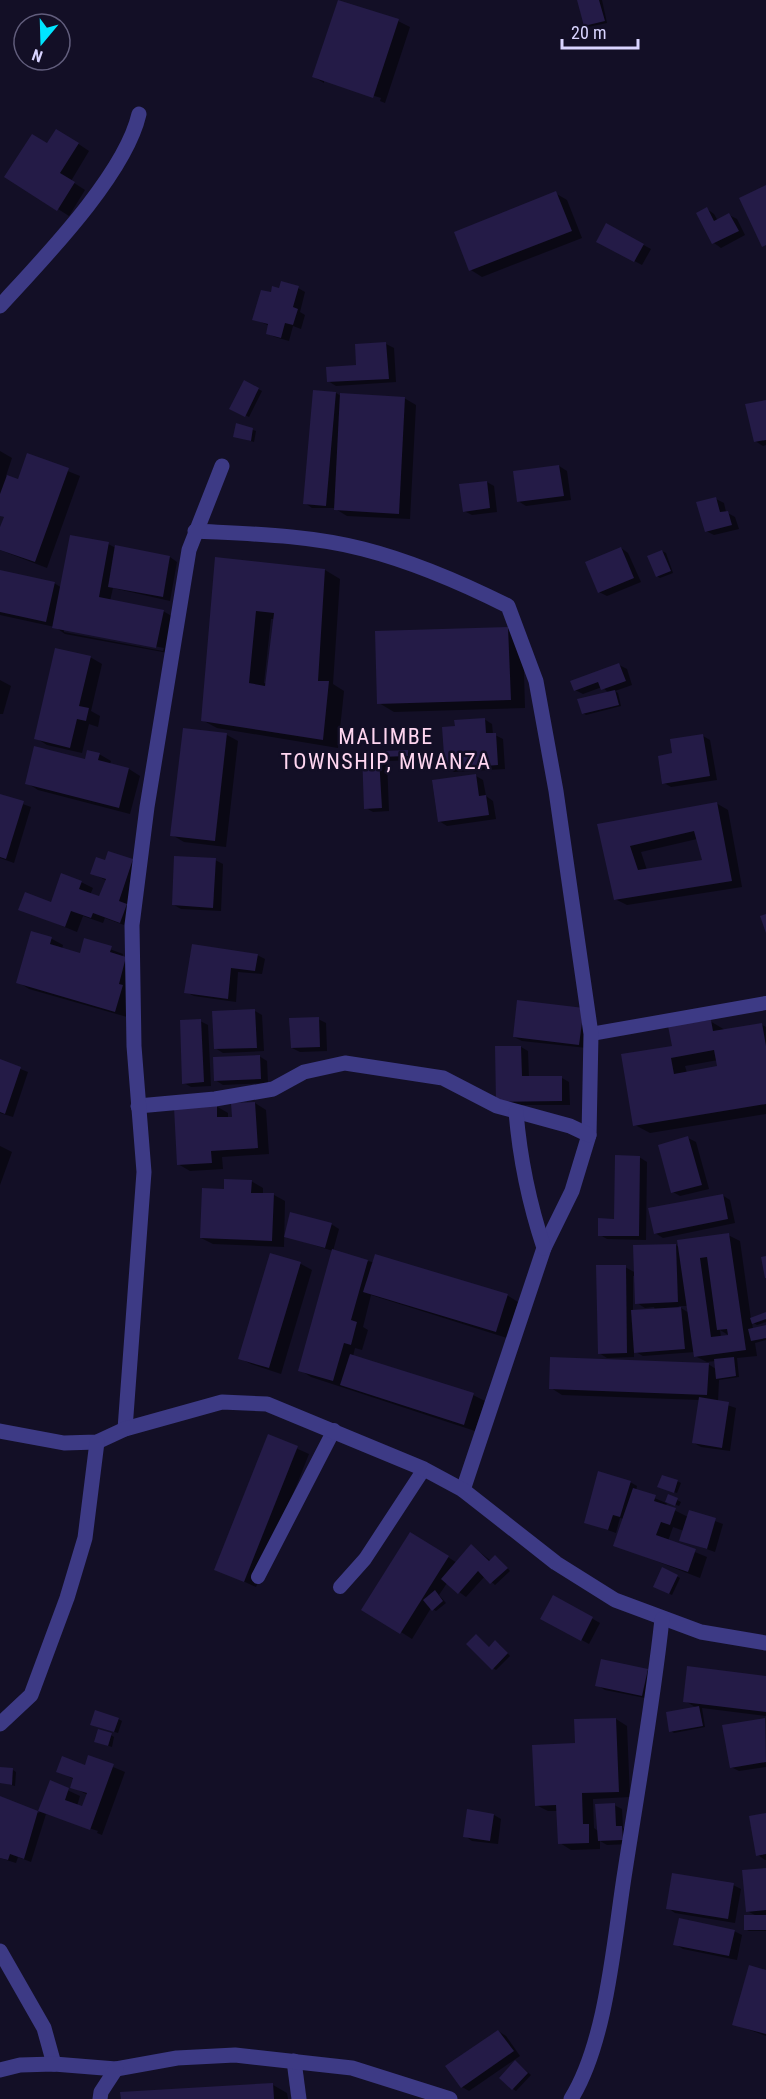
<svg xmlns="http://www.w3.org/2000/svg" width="766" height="2099" font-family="'Roboto Condensed',sans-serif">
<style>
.shadow{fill:#0007;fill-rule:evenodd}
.building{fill:#241b47;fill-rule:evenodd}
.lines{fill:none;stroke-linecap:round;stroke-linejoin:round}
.lane{stroke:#3d3a85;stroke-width:14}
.street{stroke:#3d3a85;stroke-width:15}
.labels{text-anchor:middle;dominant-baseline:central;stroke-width:5;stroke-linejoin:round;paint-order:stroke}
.quarter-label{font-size:22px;letter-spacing:1.5px;fill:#ffd6f0;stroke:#130f26}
</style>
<rect width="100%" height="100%" fill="#130f26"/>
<g class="shadow">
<polygon points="579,0 602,0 607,23 588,27 585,25"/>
<polygon points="398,21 410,27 385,103 380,101 381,98 324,80 324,83 314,77"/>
<polygon points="68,137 89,151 71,181 85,190 69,216 58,209 48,145"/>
<polygon points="555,193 567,200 582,238 482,277 471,270 456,233"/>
<polygon points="707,209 714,214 718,221 729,215 737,219 745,235 721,248 714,243 698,214"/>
<polygon points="606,225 651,249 642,265 598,242"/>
<polygon points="298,288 305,292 300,312 305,315 301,329 293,326 289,341 275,337 267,333 270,326 254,319 272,294 280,290"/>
<polygon points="386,344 394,348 396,382 336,386 328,381 358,367"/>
<polygon points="244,382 262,391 249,417 231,408"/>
<polygon points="314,392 336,393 341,396 404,398 416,405 410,519 347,516 334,508 312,508 305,503"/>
<polygon points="766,401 766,445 763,446 755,441"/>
<polygon points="237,425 256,431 254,442 234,436"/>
<polygon points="0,451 12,458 6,476 19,481 28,455 80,476 47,568 0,550 0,532 5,518 0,515"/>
<polygon points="559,466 567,471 571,500 526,506 518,501"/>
<polygon points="487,482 494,486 497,512 472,515 464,511"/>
<polygon points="716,499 724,503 726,512 735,517 739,529 714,535 706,531"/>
<path d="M108,544l8,4 54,9 7,5 -7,39 -57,-13 -3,13 53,10 12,7 -7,35 -103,-19 -10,-7 -55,-12v-44l54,12 8,5zM64,629l100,19 -1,3 -99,-19z"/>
<polygon points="621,548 628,553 641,582 607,596 599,592"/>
<polygon points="662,551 666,553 673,573 660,578 657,576"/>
<path d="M216,558l109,12 15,9 -7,105 11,7 -6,57 -121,-20 -15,-8zM271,619h3l-7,65 -3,-1z"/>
<polygon points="508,629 523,638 525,708 394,712 379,703"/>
<polygon points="90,657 102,664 91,711 100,716 98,727 89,724 82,753 47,745 36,738"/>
<polygon points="619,665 627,669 632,685 615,691 618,693 621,706 586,715 583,713 609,693 602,687 583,694 575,690"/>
<polygon points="0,680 11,686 3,714 0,714"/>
<polygon points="484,719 492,724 493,734 503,739 505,769 454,772 446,768 457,727"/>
<polygon points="184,730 227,735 238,741 226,847 184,842 172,835"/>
<polygon points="703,736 710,740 717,780 671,787 664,783 674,754"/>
<polygon points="407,752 415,756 415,760 387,761 389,811 373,812 366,808 363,753"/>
<polygon points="99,754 111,761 110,764 129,769 140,776 130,814 38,790 27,783"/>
<polygon points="476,776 483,780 486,796 493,801 496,819 447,826 439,821"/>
<polygon points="0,796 31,807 14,863 0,858"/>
<path d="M716,803l12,7 14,77 -115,18 -12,-6 -17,-74zM697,839l7,22 -57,9 -6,-18z"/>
<polygon points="109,852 133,861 132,928 105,918 103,923 83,916 77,932 20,909 52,904 81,882 93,888 90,895 100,898 107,881 92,873 106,862"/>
<polygon points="215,860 223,864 221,911 181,909 174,905"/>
<polygon points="32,933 52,939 63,945 62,949 81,955 85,940 123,954 122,957 126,958 127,1017 29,989 18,982"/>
<polygon points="193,945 257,955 265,959 262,974 238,972 236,1002 194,996 186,992"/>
<polygon points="583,1009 587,1048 522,1041 514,1037"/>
<polygon points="255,1011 262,1015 264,1051 223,1053 215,1048"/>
<polygon points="318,1019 326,1023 327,1051 300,1052 292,1048"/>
<polygon points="200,1021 208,1025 211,1086 191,1087 184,1083"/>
<path d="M710,1021l15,9 37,-5 4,2v87l-116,19 -15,-8 38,-78zM718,1060l1,8 -32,5 -2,-7z"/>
<polygon points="521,1047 528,1051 529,1078 562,1078 569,1082 570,1105 505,1105"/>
<polygon points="259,1056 267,1061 268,1083 223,1085 215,1080"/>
<polygon points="0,1061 28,1072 13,1117 0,1113"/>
<polygon points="255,1103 266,1110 269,1154 222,1157 223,1169 190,1171 178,1164 216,1106 228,1113 228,1118 233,1118"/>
<polygon points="688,1138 696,1142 709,1189 680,1196 673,1192"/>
<polygon points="0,1146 12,1152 0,1185"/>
<polygon points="639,1157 647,1162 646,1240 607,1239 600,1235 616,1220"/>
<polygon points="251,1181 263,1188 263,1195 274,1195 285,1201 284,1247 213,1244 201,1238 225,1190"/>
<polygon points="722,1195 730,1200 735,1223 663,1238 655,1233"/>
<polygon points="331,1224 339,1229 333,1251 285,1236"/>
<path d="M728,1235l12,6 11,78 15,-5v8l-9,3 -5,-3 1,8 13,-4v14l-11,3 2,13 -20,2 2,19 -20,3 -1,22 18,6 -6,43 -29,-4 -7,-4 6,-43 -138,-5 -11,-7 157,-24 8,5 -1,-8 -8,1 -12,-6v-4l-52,4 -9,-5v6l-27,1 -8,-5 26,-86 11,6 40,-28 4,3zM633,1276h3l1,27 8,5 9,-1 1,3 -22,1zM678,1306h10l1,7zM720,1330l10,6 -9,1z"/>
<polygon points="271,1255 301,1264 312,1270 281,1374 251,1364 239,1358"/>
<polygon points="368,1261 507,1295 518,1302 507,1338 371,1295 363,1327 368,1330 362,1350 355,1348 353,1356 473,1395 485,1401 475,1431 311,1377 300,1370"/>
<polygon points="269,1436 309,1454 256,1587 216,1569"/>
<polygon points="677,1481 681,1483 677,1493 662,1488"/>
<polygon points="630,1482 637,1486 636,1490 666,1503 669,1496 681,1502 679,1506 667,1501 666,1506 688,1517 690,1512 723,1524 715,1552 681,1540 684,1531 673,1527 668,1541 707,1557 700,1578 615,1545 624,1519 620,1518 616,1533 585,1522"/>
<polygon points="422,1540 457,1563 472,1546 491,1561 496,1557 499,1559 510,1571 495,1585 485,1576 466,1597 447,1583 439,1595 446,1603 436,1611 431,1608 412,1639 401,1632"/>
<polygon points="663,1569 680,1578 672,1595 655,1587"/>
<polygon points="554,1597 600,1623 589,1644 542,1618"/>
<polygon points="499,1644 510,1656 496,1670 493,1668 490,1648"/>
<polygon points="647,1670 655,1674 650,1699 605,1690 597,1685"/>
<polygon points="766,1678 766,1716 702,1708 705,1727 674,1733 671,1731 697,1708 685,1701"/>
<polygon points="118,1719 122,1721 118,1733 95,1726"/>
<polygon points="616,1719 627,1726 630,1797 593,1799 594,1828 598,1831 614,1805 622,1809 623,1828 629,1832 630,1844 607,1845 600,1841 600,1849 571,1850 560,1843 558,1811 548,1811 536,1805 577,1745"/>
<polygon points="764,1720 766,1767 739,1771 731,1767"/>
<polygon points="111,1735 114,1737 112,1747 96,1742"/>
<polygon points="89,1757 125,1772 102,1835 97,1833 98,1831 46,1814 31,1862 18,1857 16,1863 0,1858 0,1798 39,1813 50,1782 80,1796 77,1806 83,1808 88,1795 72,1787 75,1780 58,1771 86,1766"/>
<polygon points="13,1770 16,1772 15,1786 0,1782"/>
<polygon points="469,1811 494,1815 501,1819 498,1844 472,1841 465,1836"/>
<polygon points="766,1815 766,1860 765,1860 758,1855"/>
<polygon points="766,1869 766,1931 749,1931 745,1929 757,1916 747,1911"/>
<polygon points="733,1885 741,1889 735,1923 675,1913 668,1908"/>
<polygon points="734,1931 742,1935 737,1960 683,1949 675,1944"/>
<polygon points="766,1972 766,2036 734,2024"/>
<polygon points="498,2031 506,2036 520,2056 469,2091 462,2087"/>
<polygon points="516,2062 531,2075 516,2091 513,2089"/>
<polygon points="273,2085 287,2093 288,2099 122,2099"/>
</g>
<g class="building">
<polygon points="338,0 399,19 373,98 312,77"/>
<polygon points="577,0 599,0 605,21 584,26"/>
<polygon points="56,129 79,143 60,173 75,182 57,211 4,177 32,134 47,143"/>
<polygon points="766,185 766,245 762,247 739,198"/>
<polygon points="556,191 572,231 469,271 454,232"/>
<polygon points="707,207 714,221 729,213 739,231 712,244 696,213"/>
<polygon points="606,223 644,244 634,262 596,242"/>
<polygon points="281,281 299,286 293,307 298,309 293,325 285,323 281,338 266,334 268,324 252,320 261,290 271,292 272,286 279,288"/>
<polygon points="386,342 389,379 327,382 326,367 356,365 355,344"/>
<polygon points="244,380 259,388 245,417 229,409"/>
<polygon points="313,390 336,392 326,506 303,504"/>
<polygon points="340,393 405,397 399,514 334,510"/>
<polygon points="766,400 766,440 754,442 745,404"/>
<polygon points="236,423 253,428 251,441 233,437"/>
<polygon points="27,453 69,468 35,562 0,550 0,527 4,517 0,516 0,494 7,475 18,479"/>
<polygon points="559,465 564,496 517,502 513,471"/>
<polygon points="487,481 490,508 463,512 459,484"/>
<polygon points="716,497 720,512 728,511 732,525 705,532 696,502"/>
<polygon points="70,535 109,542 99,597 164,610 156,648 52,628"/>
<polygon points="115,545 170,556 163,597 108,587"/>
<polygon points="621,547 634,578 598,593 585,562"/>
<polygon points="662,550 671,571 656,577 647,556"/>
<path d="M215,557l110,12 -7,112h11l-6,59 -122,-19zM256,611l18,2 -9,73 -16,-3z"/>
<polygon points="0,570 55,582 46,622 0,612"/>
<polygon points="508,627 511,700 377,704 375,631"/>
<polygon points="55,648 91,656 79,706 89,708 86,721 77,719 70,748 34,739"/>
<polygon points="619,663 626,681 601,690 598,682 574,691 570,681"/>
<polygon points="615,690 619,705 582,714 577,699"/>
<polygon points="485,718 486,733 496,733 498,765 445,769 442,727 455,726 454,720"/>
<polygon points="183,728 227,733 215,841 170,836"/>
<polygon points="703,734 710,776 662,784 658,756 672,753 670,739"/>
<polygon points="34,746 85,759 87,750 100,753 98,760 129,768 119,808 25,784"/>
<polygon points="408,750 408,756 379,757 382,808 364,809 362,752"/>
<polygon points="476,774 479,796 486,795 489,815 438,822 432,780"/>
<polygon points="0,794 24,801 6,859 0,857"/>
<path d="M717,802l15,79 -118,19 -17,-76zM694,831l8,29 -64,10 -8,-24z"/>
<polygon points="108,851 133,859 119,901 127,904 120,923 93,913 91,918 71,911 65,927 18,910 25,892 51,902 61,873 82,881 79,889 99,896 106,879 90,874 96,857 105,860"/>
<polygon points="174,856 216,858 213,908 172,905"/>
<polygon points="766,914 766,933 760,916"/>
<polygon points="31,931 52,937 50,944 80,953 84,938 112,946 110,952 126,957 119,984 123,985 115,1012 16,983"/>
<polygon points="192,944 258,954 255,971 231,968 228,999 184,993"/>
<polygon points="517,1000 584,1008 579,1045 513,1037"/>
<polygon points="255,1009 257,1048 214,1049 212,1011"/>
<polygon points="319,1017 320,1047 291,1048 289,1018"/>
<polygon points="201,1019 204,1082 182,1084 180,1020"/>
<path d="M711,1020l2,11 49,-8 4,23v58l-133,22 -12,-72 51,-8 -4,-20zM714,1050l3,16 -43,8 -3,-16z"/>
<polygon points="495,1046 521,1046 522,1076 562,1076 562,1101 496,1102"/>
<polygon points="260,1055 261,1079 214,1081 213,1057"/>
<polygon points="0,1059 21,1067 5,1114 0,1112"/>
<polygon points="255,1102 258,1148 211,1151 212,1163 177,1165 174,1107 217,1105 217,1117 232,1117 231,1103"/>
<polygon points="688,1136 702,1185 671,1193 658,1145"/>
<polygon points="615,1155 640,1156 639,1236 598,1236 598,1218 614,1219"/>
<polygon points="224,1179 252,1180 251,1193 274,1193 272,1241 200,1238 202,1188 224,1189"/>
<polygon points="723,1194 728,1219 654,1234 648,1208"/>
<polygon points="290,1212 332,1223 325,1248 284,1237"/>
<path d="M729,1233l17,117 -52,7 -17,-117zM707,1257l10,73 10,-1 1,6 -17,2 -11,-79z"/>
<polygon points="676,1244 678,1302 635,1304 633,1245"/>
<polygon points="332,1249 368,1260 351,1320 357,1322 351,1345 344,1343 333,1381 298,1371"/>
<polygon points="270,1253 301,1262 269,1368 238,1359"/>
<polygon points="375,1254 508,1294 496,1332 363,1292"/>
<polygon points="766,1256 766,1278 765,1278 761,1257"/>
<polygon points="596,1265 626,1265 627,1353 598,1354"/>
<polygon points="681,1307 685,1349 634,1353 631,1310"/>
<polygon points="766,1312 766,1319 752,1324 750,1318"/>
<polygon points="766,1325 766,1338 751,1341 748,1329"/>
<polygon points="350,1354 474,1393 464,1425 340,1385"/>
<polygon points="550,1357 709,1363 707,1395 549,1389"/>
<polygon points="734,1357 736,1376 716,1379 714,1359"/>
<polygon points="699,1397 729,1402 722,1448 692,1443"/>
<polygon points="268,1434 298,1446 244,1582 214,1570"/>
<polygon points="598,1471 631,1481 620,1517 613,1515 608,1530 584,1523"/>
<polygon points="662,1475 678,1480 674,1493 657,1487"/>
<polygon points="633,1488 656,1495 654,1501 676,1508 670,1525 661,1522 656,1535 696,1549 688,1572 613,1546"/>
<polygon points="668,1494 678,1498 675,1506 665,1502"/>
<polygon points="689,1510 716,1518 707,1549 679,1541"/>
<polygon points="410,1532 449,1556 400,1634 361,1610"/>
<polygon points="471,1544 489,1561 495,1555 508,1568 490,1584 478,1571 458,1594 441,1579"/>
<polygon points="662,1567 678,1575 669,1594 653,1587"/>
<polygon points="435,1590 443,1601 432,1611 423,1600"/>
<polygon points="553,1595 593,1617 581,1641 540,1619"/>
<polygon points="476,1634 489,1647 495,1640 508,1653 492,1670 466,1644"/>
<polygon points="601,1659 648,1669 642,1696 595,1686"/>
<polygon points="687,1666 766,1676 766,1712 683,1702"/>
<polygon points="699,1706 703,1726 669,1732 666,1712"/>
<polygon points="95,1710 119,1718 114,1732 90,1725"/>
<polygon points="616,1718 619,1792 582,1793 583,1824 589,1824 589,1843 558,1844 556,1805 535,1806 532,1745 575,1743 574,1719"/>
<polygon points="765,1718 766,1762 730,1768 722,1725"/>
<polygon points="98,1729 112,1733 108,1746 94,1742"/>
<polygon points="88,1755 114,1764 90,1830 38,1811 50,1780 69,1788 65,1800 82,1806 87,1793 70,1788 73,1778 56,1772 62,1756 85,1765"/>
<polygon points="0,1767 13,1768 12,1785 0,1783"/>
<polygon points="0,1796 38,1811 24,1859 10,1854 8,1860 0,1858"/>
<polygon points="615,1803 616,1826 622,1826 623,1840 598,1841 595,1804"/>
<polygon points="467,1809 494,1814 490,1841 463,1837"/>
<polygon points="766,1813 766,1854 756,1856 749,1816"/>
<polygon points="766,1868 766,1910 746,1912 742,1870"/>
<polygon points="672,1873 734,1883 728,1919 666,1909"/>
<rect x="744" y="1915" width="22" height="15"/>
<polygon points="679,1918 735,1930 729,1956 673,1945"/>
<polygon points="749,1965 766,1970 766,2034 732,2025"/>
<polygon points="498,2030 514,2051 461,2088 445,2066"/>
<polygon points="515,2060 528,2073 512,2090 499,2078"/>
<polygon points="273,2083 274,2099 121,2099 120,2092"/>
</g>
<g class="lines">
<g class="lane">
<polyline points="591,1034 766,1003"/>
<polyline points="258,1577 334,1430"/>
<polyline points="340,1587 365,1559 424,1469"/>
</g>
<g class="street">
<path d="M0,306c43,-47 125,-131 139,-192"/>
<path d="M195,531c57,3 114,4 168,18 51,13 99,34 145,57l28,75 20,110 35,243 -2,101 -17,56 -28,57 -81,242"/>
<polyline points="138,1106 215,1099 273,1089 304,1072 345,1063 443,1078 497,1106 570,1126 589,1135"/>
<path d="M516,1112c4,48 13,91 28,136"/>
<polyline points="125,1429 144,1172 134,1046 132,925 147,807 189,550 222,466"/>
<polyline points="0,1431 64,1443 97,1442 125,1429 222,1402 267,1404 424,1469 463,1490 556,1563 615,1600 701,1632 766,1643"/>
<polyline points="0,1724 31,1695 67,1598 85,1538 97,1442"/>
<polyline points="0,1951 44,2028 54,2064"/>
<polyline points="294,2061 299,2099"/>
<polyline points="0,2070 20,2065 54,2064 116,2069 177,2058 235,2055 352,2068 450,2099"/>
<polyline points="100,2099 101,2092 116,2069"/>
<path d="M571,2099c36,-58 43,-160 54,-228 13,-84 28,-168 37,-252"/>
</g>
</g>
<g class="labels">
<g class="quarter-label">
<text x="386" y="736">MALIMBE<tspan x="386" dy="25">TOWNSHIP, MWANZA</tspan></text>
</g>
</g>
<g transform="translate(42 42) rotate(199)"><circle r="28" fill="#130f26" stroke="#625e7d" stroke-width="1.5"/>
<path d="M0-4.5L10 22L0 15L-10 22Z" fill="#00e5ff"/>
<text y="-9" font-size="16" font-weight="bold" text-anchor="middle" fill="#d9d4ff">N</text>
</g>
<path d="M562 39v9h76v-9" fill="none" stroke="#d9d4ff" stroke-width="3"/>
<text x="571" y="39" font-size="18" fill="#d9d4ff" stroke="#130f26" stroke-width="4.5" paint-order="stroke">20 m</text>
</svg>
